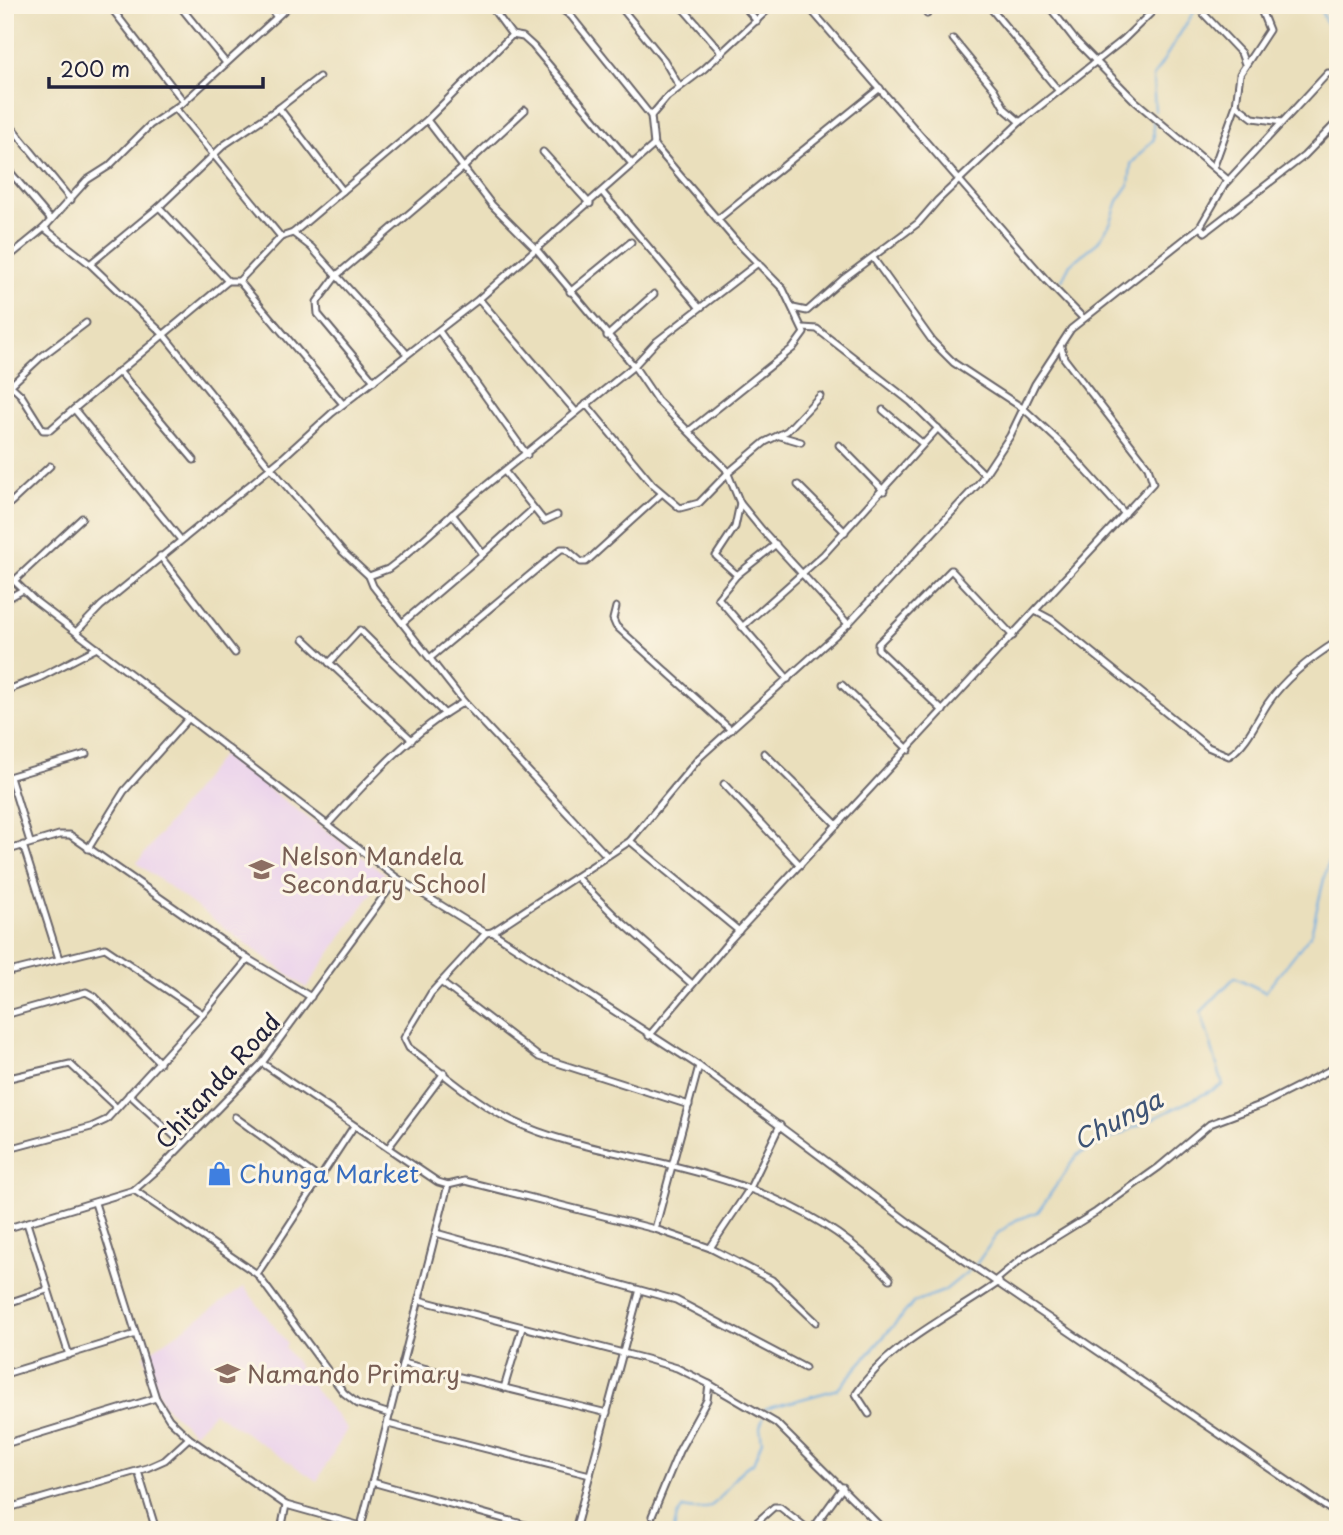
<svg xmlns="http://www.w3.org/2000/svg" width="1343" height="1535" font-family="'Playpen Sans',sans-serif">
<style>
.built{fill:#ead1ec}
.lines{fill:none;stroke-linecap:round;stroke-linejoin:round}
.stream{stroke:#70ade2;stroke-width:2}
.minor-casing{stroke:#686468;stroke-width:9}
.minor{stroke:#fff;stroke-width:5}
.labels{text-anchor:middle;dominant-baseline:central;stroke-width:6;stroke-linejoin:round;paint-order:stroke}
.education-label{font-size:24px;fill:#785e54;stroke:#fcf5e5;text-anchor:start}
.street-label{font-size:24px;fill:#22223b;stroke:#fcf5e5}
.shop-label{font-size:24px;fill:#366cbe;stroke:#fcf5e5;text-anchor:start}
.water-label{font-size:26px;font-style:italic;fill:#3d5375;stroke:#fcf5e5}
</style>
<rect width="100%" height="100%" fill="#fcf5e5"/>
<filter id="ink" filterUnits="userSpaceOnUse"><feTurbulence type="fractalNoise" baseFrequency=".0143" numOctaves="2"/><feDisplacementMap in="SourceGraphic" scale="14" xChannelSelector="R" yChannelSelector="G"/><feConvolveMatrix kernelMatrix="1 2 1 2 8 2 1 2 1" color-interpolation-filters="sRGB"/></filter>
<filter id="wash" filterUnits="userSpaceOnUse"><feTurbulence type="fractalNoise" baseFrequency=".00686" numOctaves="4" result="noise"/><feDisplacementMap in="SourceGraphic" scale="28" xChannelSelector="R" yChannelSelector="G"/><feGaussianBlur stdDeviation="1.57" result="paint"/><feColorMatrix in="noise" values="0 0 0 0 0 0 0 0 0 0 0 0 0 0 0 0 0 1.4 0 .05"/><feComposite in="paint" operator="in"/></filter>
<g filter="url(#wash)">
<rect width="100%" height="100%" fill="#eadfbc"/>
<g class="built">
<polygon points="222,755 385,874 306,988 137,863"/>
<polygon points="244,1287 287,1343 285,1347 315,1390 347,1429 317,1481 214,1412 194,1433 163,1404 144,1356"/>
</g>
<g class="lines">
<g class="stream">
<polyline points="1319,5 1325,21 1338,37"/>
<polyline points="1155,111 1153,77 1198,5"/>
<polyline points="1062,280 1070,264 1097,243 1110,224 1118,201 1129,185 1131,164 1154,139 1153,120"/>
<polyline points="975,1266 998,1233 1016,1220 1038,1212 1077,1155 1223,1085 1201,1012 1235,977 1265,992 1311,934 1328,862 1338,864"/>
<polyline points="765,1409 838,1389 914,1302 944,1291 971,1269"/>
<path d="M674,1530l3,-14 6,-8c42,11 40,-31 70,-45l9,-22 -2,-14 3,-9"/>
</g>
</g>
</g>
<g filter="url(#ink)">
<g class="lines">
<defs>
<g id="minor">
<polyline points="109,5 184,102"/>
<polyline points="179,5 226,63"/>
<polyline points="268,5 276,16"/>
<polyline points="490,5 512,35"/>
<polyline points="556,5 571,16 651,116"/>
<polyline points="619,5 664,60 679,86"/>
<polyline points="680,5 722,53"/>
<polyline points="743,5 757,21"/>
<polyline points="807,5 1047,281 1083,318"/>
<polyline points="921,5 927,14"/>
<polyline points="988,5 1058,90"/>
<polyline points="1048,5 1075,40 1135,101 1228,180"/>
<polyline points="1205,5 1204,14 1241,53 1245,64"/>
<polyline points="953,39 994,89 1005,109 1020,122"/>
<polyline points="1236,105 1253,118 1282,122"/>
<polyline points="279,108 319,77"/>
<polyline points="176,109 281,237"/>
<polyline points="5,119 71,200"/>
<polyline points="427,120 492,205 537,250 634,366 657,400 726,469 740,503 762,530 848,624"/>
<polyline points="543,152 590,204"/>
<polyline points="5,166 51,220"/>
<polyline points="1214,166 1236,105 1240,74 1269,30 1259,5"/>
<polyline points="602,192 699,307"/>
<polyline points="159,207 228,281"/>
<polyline points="718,219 880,88"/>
<polyline points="1200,227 1205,232 1304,156 1338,121"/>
<polyline points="44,228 90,264 163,334 270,467 342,551 369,576 373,586 464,702 606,855"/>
<polyline points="293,233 311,247 407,354"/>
<polyline points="873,258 933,342 954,363 1024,409 1063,445 1125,514"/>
<polyline points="5,260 44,228 87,180 109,166 150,125 184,102 290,5"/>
<polyline points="90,264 159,207 224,145 279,108 343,191"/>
<polyline points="239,281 343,404"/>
<polyline points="570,292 631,242"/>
<polyline points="479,299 576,412"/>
<polyline points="793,308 807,311 843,279 918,223 938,200 1020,122 1123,40 1159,5"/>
<polyline points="803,328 817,329 911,402 984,474"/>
<polyline points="439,331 527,455"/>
<polyline points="607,336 654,294"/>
<polyline points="119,371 194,460"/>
<polyline points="5,380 21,395 43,430 50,430 74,409"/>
<polyline points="374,381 318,314 317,302 337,275 465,166 525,110"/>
<polyline points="11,385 41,357 86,323"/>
<polyline points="586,404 653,485 680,508 699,503 728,473 765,442 787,431 820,396"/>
<polyline points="883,410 923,444"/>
<polyline points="689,431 793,348 804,333 783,289 735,240 654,145 651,116 667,97 704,69 773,5"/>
<polyline points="780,436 801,442"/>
<polyline points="839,445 884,491"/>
<polyline points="505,472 544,521 557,515"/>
<polyline points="798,485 845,532"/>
<polyline points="5,508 50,466"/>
<polyline points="181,540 74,409 228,281 239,281 281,237 293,233 427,120 512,35 523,37 533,46 632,164"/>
<polyline points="776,544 737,575 718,598 788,679"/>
<polyline points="483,554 533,509"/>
<polyline points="160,556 235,653"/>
<polyline points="5,572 34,600 397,878 486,933 492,932 699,1066 911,1224 1338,1515"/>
<polyline points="737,575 716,556 735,527 740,503"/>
<polyline points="369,576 388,569 401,559 479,491 634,366 656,342 758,263"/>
<polyline points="14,581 82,518"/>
<polyline points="5,600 23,590"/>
<polyline points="616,607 613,619 616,626 731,730"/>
<path d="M1035,611l17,9 156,127 21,9c19,-13 27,-35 39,-53 17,-25 44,-46 70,-62"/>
<polyline points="402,623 483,554 452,514"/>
<polyline points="742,627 824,554 938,428"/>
<polyline points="76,632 101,606 279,461 332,413 479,299 654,145"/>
<polyline points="304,639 412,740"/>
<polyline points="430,658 561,549 566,549 581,562 586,562 661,494"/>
<polyline points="329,663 360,630 444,713"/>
<polyline points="842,685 909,750"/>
<polyline points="5,691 39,678 97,648"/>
<polyline points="943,711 878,649 878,644 951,570 1013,636"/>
<polyline points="764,753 837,825"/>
<polyline points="10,777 30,842"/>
<polyline points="5,778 86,754"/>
<polyline points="724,784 800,865"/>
<path d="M328,824c40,-44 84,-93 136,-122"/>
<polyline points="630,841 739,931"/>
<polyline points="23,845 59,959"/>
<polyline points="88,849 124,791 189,718"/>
<polyline points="5,851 59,835 70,835 248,959 311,997"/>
<polyline points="576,877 616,917 692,984"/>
<polyline points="492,932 630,841 700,757 848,624 979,483 1010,436 1035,384 1071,329 1200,227 1225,184 1328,73 1338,74"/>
<path d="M486,933l-55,60 -27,45 5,10c32,23 69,57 104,73 37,18 82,27 123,36 96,22 185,47 254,122"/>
<polyline points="5,973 105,948 203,1014"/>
<polyline points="442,983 539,1057 689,1105"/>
<polyline points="5,1015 86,992 95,997 160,1063"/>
<polyline points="649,1036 731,939 1153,483 1148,467 1064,358 1061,347"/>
<polyline points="262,1063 438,1182 448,1185 360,1530"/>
<polyline points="5,1079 70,1064 116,1107"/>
<polyline points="129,1094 183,1144"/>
<polyline points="235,1117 320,1179"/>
<polyline points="388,1148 444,1073"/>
<polyline points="5,1150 91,1127 106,1120 203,1014 248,959"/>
<polyline points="448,1185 465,1181 655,1229 710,1248 772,1280 816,1322"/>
<polyline points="134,1190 257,1274 344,1393 358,1404 390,1414"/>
<polyline points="95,1203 156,1398 169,1419 189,1438 286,1505 361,1526"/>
<polyline points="27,1223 69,1355"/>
<polyline points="5,1229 134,1190 164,1164 262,1063 397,878"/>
<polyline points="655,1229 699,1066"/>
<polyline points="436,1233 676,1300 805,1368"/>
<polyline points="710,1248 750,1188 780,1125"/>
<polyline points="257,1274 354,1126"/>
<polyline points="996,1280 1025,1256 1096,1212 1159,1167 1210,1124 1263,1104 1338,1066"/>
<polyline points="419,1300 650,1360 677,1368 709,1384 707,1400 679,1451 652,1516"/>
<polyline points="5,1304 47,1290"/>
<polyline points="403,1363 607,1413"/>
<polyline points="5,1374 136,1334"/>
<polyline points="709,1384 776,1423 884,1530"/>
<polyline points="504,1388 522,1328"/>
<path d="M869,1414l-13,-20c33,-51 94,-77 143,-112"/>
<polyline points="388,1424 590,1475"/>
<polyline points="5,1444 156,1398"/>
<polyline points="138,1471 156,1530"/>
<polyline points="372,1482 543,1530"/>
<polyline points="5,1509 147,1468 165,1460 189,1438"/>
<polyline points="281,1530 286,1505"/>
<polyline points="575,1530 639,1293"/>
<polyline points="748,1530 774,1507 780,1507 809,1530"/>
<polyline points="812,1530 843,1487"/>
</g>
</defs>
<use href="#minor" class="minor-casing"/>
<use href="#minor" class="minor"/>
</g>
</g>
<defs>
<symbol id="school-bare" viewBox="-9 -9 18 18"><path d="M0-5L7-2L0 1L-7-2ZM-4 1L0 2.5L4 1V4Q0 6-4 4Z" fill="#8d6e63" stroke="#fcf5e5" stroke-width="2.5" paint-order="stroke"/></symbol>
<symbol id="shop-bare" viewBox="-9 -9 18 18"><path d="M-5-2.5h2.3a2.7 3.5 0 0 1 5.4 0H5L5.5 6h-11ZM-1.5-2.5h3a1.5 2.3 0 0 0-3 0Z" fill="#3f7fe0" stroke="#fcf5e5" stroke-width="2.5" paint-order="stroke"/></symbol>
</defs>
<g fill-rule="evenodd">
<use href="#school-bare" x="244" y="852" width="35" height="35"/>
<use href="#shop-bare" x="202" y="1156" width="35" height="35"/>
<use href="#school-bare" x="210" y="1356" width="35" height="35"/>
</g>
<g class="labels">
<g class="education-label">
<text x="281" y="855">Nelson Mandela<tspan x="281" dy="28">Secondary School</tspan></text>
<text x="247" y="1373">Namando Primary</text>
</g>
<g class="street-label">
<text transform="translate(217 1080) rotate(-48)">Chitanda Road</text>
</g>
<g class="shop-label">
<text x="239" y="1173">Chunga Market</text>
</g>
<g class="water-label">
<text transform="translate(1117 1119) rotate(-28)">Chunga</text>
</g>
</g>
<rect width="1343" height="1535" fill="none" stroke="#fcf5e5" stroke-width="28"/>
<path d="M49 77v10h214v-10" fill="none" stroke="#22223b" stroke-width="3.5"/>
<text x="60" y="77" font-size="21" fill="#22223b" stroke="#fcf5e5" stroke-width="5" paint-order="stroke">200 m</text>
</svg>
